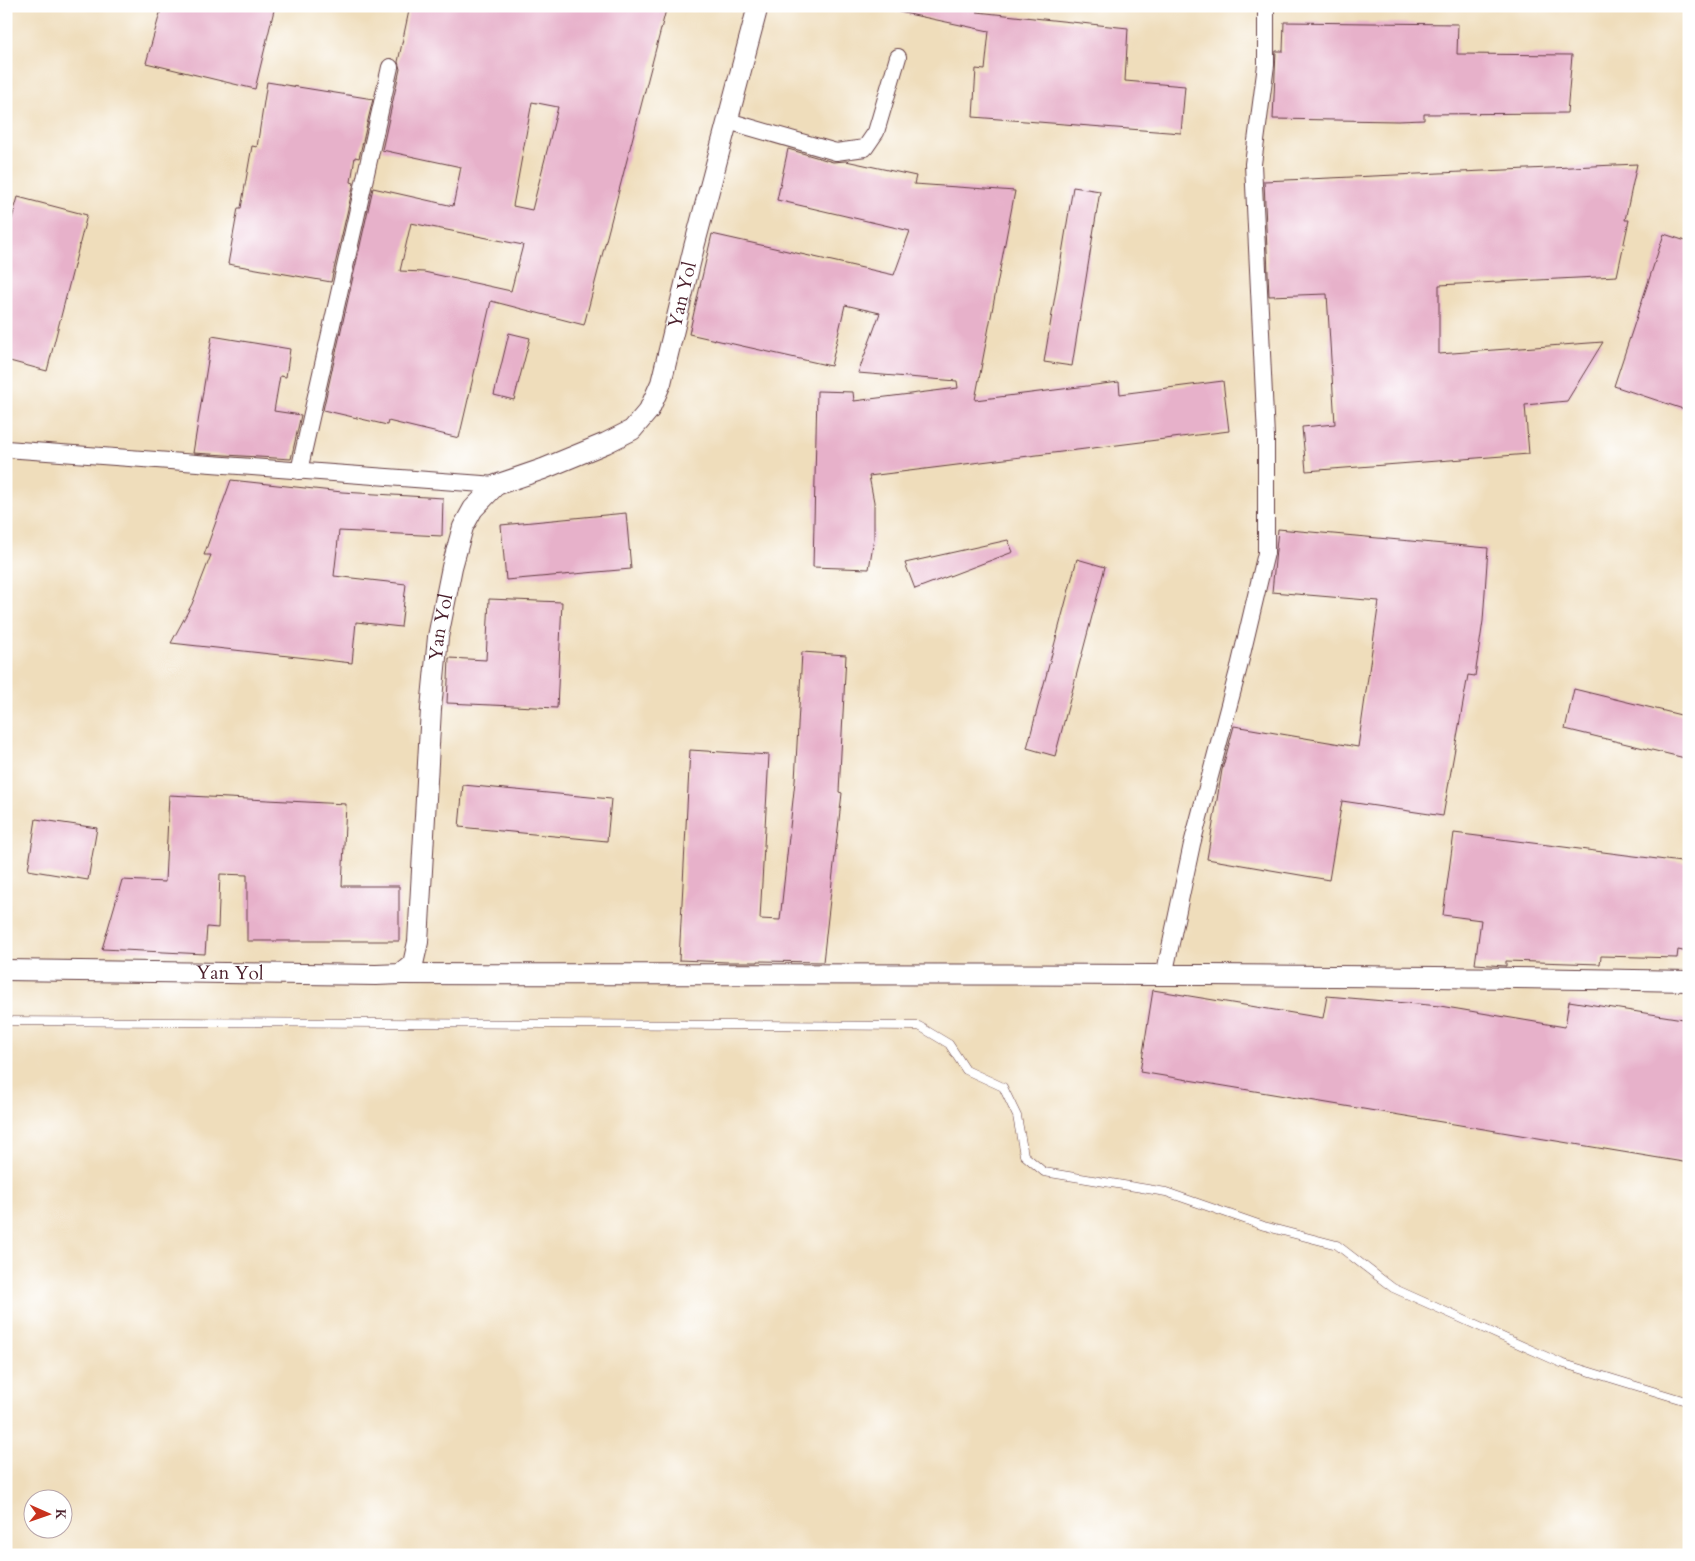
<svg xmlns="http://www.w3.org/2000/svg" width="1695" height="1561" font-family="Cardo,serif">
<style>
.building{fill:#e7b1ca;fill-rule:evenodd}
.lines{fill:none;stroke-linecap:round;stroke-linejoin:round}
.service-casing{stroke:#633c41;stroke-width:9}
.minor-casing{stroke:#633c41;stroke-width:18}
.tertiary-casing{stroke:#633c41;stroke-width:22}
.service{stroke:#fff;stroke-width:8}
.minor{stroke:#fff;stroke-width:16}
.tertiary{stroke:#fff;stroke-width:20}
.labels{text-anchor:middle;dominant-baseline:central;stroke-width:4;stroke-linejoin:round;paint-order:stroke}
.street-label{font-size:19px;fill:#4a1f2b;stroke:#fff}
</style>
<rect width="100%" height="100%" fill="#fff"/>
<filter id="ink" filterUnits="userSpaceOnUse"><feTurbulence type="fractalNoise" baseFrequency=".02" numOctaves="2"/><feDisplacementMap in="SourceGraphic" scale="10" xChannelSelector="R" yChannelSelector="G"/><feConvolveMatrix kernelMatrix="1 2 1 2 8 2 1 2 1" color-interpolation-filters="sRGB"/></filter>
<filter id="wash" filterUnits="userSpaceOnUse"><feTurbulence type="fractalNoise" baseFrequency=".0096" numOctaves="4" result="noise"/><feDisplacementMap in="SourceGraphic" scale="20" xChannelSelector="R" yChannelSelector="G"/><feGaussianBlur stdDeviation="1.12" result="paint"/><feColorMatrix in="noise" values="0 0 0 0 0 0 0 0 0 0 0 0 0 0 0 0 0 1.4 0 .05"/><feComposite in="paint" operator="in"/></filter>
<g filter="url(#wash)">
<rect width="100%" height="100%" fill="#efddbb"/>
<g id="blocks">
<g class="building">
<polygon points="162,6 275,6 255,89 146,63"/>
<path d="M410,6h257l-83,319 -93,-24 -32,137 -71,-17 -1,4 -64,-15 50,-222 80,18 8,-39 -79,-17 18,-81 -2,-7zM532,102l26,5 -26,103 -19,-4zM411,223l112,22 -12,46 -87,-19 -24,-1z"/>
<polygon points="900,6 978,6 977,12 1128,28 1125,81 1185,86 1181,133 973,117 976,69 985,70 989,31 899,12"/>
<polygon points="1284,22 1458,24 1457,54 1572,55 1567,113 1424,114 1424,120 1398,121 1273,119 1276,51 1283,51"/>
<polygon points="267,82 373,99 359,158 355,157 351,182 354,183 331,282 228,264 238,208 241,208 252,146 257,147"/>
<polygon points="788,149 833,162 846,161 916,176 914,184 1015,191 975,400 1119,382 1120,394 1223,381 1229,431 869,476 874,502 874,538 869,569 813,567 817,391 853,392 854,401 958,388 957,381 858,373 880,313 845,305 831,366 689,334 712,234 894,275 910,231 777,200"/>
<polygon points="1637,164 1625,220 1629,220 1617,276 1439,285 1439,354 1603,342 1567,401 1525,405 1529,454 1306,471 1302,427 1335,424 1327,294 1269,296 1264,181"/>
<polygon points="1073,187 1100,191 1072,366 1044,362"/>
<polygon points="18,197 87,215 47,371 6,360 6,240"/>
<polygon points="1664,234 1689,242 1689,411 1614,386"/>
<polygon points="509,333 530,338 514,400 494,395"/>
<polygon points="212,336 290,349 286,377 280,376 274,411 301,415 291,459 193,453"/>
<polygon points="231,480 342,492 443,498 442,536 339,531 334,576 406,584 401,627 356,622 352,663 171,643 192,604 211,555 204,555"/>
<polygon points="626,513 631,569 506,580 501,525"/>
<polygon points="1278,529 1488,548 1483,621 1475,676 1468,675 1443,816 1342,801 1329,880 1207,859 1222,770 1234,726 1358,747 1379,601 1272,592"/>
<polygon points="1008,540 1013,552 915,589 905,563"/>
<polygon points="1077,559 1105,567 1055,756 1027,748"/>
<polygon points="489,599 562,602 557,708 447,703 449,658 486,660"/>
<polygon points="802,652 846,655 839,792 842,793 823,962 758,961 758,962 727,962 679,960 690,750 769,755 760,919 780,920 795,781"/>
<polygon points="1574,689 1689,717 1689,759 1565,729"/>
<polygon points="463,785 611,799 607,841 459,827"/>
<polygon points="169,795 346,804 342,886 399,886 399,941 247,941 247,875 220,874 218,928 207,927 205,954 102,949 122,880 165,882"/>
<polygon points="36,819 97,828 88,880 28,870"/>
<polygon points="1454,833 1689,863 1688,952 1678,950 1677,958 1601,956 1600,964 1506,961 1506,966 1475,964 1481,920 1443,915"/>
<polygon points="1153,990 1323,1018 1327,996 1440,1006 1565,1027 1569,1001 1689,1020 1689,1163 1140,1072"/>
</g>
</g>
</g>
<g filter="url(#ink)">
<use href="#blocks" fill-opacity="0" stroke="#633c41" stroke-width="1"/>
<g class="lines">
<defs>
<polyline id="service" points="6,1021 919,1026 949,1044 966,1070 1003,1087 1017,1116 1024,1155 1044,1172 1166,1192 1264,1226 1337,1245 1393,1288 1561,1363 1689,1402"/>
<g id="minor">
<polyline points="728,121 836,152 865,148 876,132 898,57"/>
<polyline points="6,449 496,485"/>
<polyline points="299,471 390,67"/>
<polyline points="1164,976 1192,844 1239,667 1266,553 1266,437 1253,164 1266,65 1266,6"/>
</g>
<g id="tertiary">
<path id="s1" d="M6,970l370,5 25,-1 12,-10 5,-22 13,-233 7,-72 14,-70 11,-40 10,-18 23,-24 47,-16 63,-26 26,-13 17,-20 12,-27 33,-136 64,-241"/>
<path d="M401,974c429,1 859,-2 1288,7"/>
</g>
</defs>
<use href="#service" class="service-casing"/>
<use href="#minor" class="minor-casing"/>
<use href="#tertiary" class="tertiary-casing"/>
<use href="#service" class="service"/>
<use href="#minor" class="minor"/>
<use href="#tertiary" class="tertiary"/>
</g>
</g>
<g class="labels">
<g class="street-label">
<text stroke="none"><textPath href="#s1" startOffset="1199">Yan Yol</textPath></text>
<text stroke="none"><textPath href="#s1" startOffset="749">Yan Yol</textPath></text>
<text stroke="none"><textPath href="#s1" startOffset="224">Yan Yol</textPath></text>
</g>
</g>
<rect width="1695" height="1561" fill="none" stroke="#fff" stroke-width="25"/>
<g transform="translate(48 1514) rotate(92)"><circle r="24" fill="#ffffff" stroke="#b7a5aa"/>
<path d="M0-4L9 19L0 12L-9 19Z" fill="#c8321e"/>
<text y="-8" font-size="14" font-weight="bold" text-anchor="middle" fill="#4a1f2b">K</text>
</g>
</svg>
